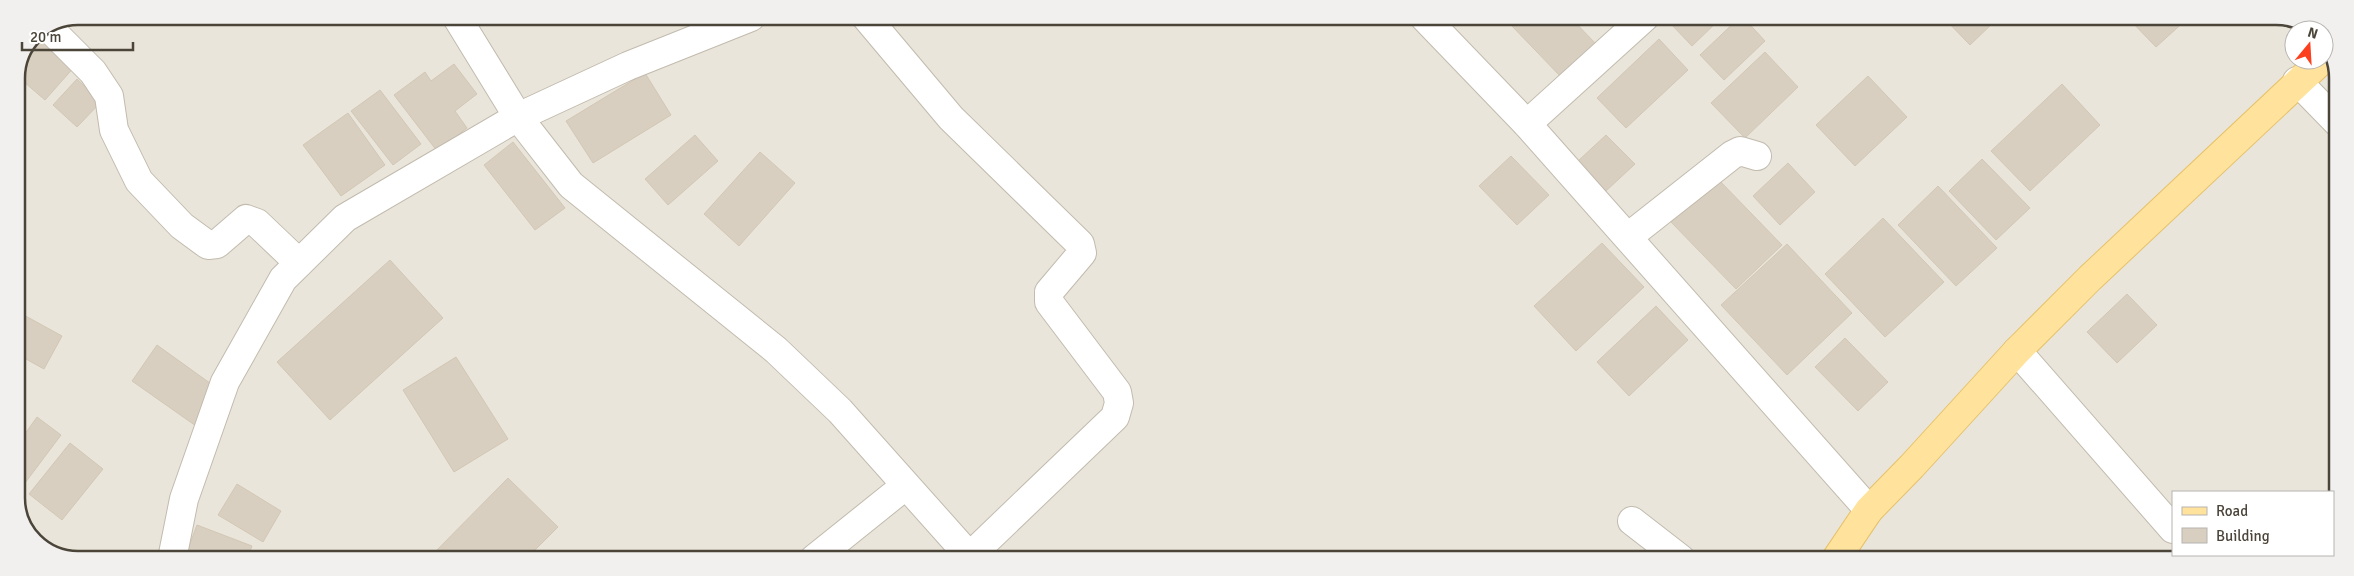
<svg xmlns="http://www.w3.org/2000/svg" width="2354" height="576" font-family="Signika,sans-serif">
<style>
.residential{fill:#eae5da}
.building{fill:#d8cfc1;stroke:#d3c7b4}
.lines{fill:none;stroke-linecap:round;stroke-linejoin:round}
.minor-casing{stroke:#c2bbae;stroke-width:30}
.major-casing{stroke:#e6c16a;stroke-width:30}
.minor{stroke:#fff;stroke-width:28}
.major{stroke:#ffe39c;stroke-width:28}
.rim{fill:none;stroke:#4b4439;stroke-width:2.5}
</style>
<rect width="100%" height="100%" fill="#f6f3ec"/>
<polygon class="residential" points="78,16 2289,17 2310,30 2294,30 2294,60 2324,60 2324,41 2338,73 2337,511 2333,517 2333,492 2173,492 2173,555 2290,555 2277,560 65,559 32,539 17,506 16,77 34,34"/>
<g class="building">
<polygon points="1517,17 1570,17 1596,44 1561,77 1510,24"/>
<polygon points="1674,17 1722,17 1692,46 1669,22"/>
<polygon points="1740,17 1743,17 1765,41 1724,80 1700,55"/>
<polygon points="1943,17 1993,17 1996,20 1970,45"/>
<polygon points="2127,17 2185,17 2187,19 2156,47"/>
<polygon points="39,32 76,65 45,100 17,76 34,34"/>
<polygon points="1659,39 1688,70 1626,128 1597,98"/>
<polygon points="1765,52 1798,87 1745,138 1711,103"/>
<polygon points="454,64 477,94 455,111 467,128 437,151 394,95 425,72 431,81"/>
<polygon points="645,73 671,115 593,163 566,121"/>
<polygon points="1868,76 1907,117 1855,166 1816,125"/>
<polygon points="77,79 101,102 77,127 53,105"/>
<polygon points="2062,84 2100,125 2030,191 1991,151"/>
<polygon points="380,90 421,144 393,165 351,111"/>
<polygon points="348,113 385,165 341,196 303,145"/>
<polygon points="16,126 24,133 16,140"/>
<polygon points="695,135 718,161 668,205 645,179"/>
<polygon points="1606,135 1635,164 1606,191 1578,161"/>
<polygon points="513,142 565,208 535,230 484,165"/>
<polygon points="760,152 795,183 739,246 704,214"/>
<polygon points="1511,156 1549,195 1517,225 1479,186"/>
<polygon points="1982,159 2030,208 1996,240 1949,191"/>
<polygon points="1788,163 1815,192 1780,225 1753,196"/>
<polygon points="1717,178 1782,245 1736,289 1671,222"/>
<polygon points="1938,186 1997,248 1956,286 1898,225"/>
<polygon points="1883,218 1944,282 1885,337 1825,274"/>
<polygon points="1602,243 1644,287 1576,351 1534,306"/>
<polygon points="1787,244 1852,313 1787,375 1721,305"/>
<polygon points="390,260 443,318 330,420 277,362"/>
<polygon points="2127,294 2157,325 2117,363 2087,332"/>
<polygon points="1656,306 1688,340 1629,396 1597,362"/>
<polygon points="22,314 62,336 44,369 17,354 17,324"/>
<polygon points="1845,338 1888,382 1858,411 1815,367"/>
<polygon points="157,345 221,391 196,426 132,381"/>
<polygon points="456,357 508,439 454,472 403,390"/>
<polygon points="37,417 61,435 19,491 17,489 17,445"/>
<polygon points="70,443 103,469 62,520 29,494"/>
<polygon points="508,478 558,527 526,559 434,559 431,556"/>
<polygon points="237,484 281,511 263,542 218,515"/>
<polygon points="197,525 252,546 247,559 184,559"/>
</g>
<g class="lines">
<defs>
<g id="minor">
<polyline points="456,16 518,117 571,185 776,350 840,411 972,559"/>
<polyline points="866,17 951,118 1080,244 1082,253 1049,292 1049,302 1117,392 1119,403 1115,417 970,556"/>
<polyline points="1424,17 1527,124 1869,510"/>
<polyline points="49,28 93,72 109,96 114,130 139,181 182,226 208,245 217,244 246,219 257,223 299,263"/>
<polyline points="2297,81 2337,122"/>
<polyline points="1527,124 1645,17"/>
<polyline points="1628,237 1732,155 1740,151 1757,156"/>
<polyline points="2017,351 2173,529"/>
<polyline points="1632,521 1681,559"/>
<polyline points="2196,555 2200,560"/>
<polyline points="172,559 184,499 225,382 283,279 345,218 518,117 628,66 751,17"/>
<polyline points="814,559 905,486"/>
</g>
<polyline id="major" points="1836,559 1869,510 1912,466 2017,351 2090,278 2322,60"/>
</defs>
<use href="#minor" class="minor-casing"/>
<use href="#major" class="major-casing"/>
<use href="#minor" class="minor"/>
<use href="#major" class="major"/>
</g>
<path d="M0 0H2354V576H0ZM78 25H2276A53 53 0 0 1 2329 78V498A53 53 0 0 1 2276 551H78A53 53 0 0 1 25 498V78A53 53 0 0 1 78 25Z" fill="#f1f0ef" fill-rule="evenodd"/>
<path class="rim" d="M78 25H2276A53 53 0 0 1 2329 78V498A53 53 0 0 1 2276 551H78A53 53 0 0 1 25 498V78A53 53 0 0 1 78 25Z"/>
<rect x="2172" y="491" width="162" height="65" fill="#ffffff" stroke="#b7b4b0"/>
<rect x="2182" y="507" width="25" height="8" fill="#ffe39c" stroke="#b7b4b0"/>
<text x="2216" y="516" font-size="15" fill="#4b4439">Road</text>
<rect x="2182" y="528" width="25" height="15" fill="#d8cfc1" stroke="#b7b4b0"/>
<text x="2216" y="541" font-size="15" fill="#4b4439">Building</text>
<g transform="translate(2309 45) rotate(18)"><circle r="24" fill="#ffffff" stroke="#b7b4b0"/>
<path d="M0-4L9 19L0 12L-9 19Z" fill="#fc3f1d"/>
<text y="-8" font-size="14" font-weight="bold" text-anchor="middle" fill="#4b4439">N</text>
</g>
<path d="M22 42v8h111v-8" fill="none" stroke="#4b4439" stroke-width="2.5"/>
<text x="30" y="42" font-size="15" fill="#4b4439" stroke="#ffffff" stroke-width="4" paint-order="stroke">20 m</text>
</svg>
